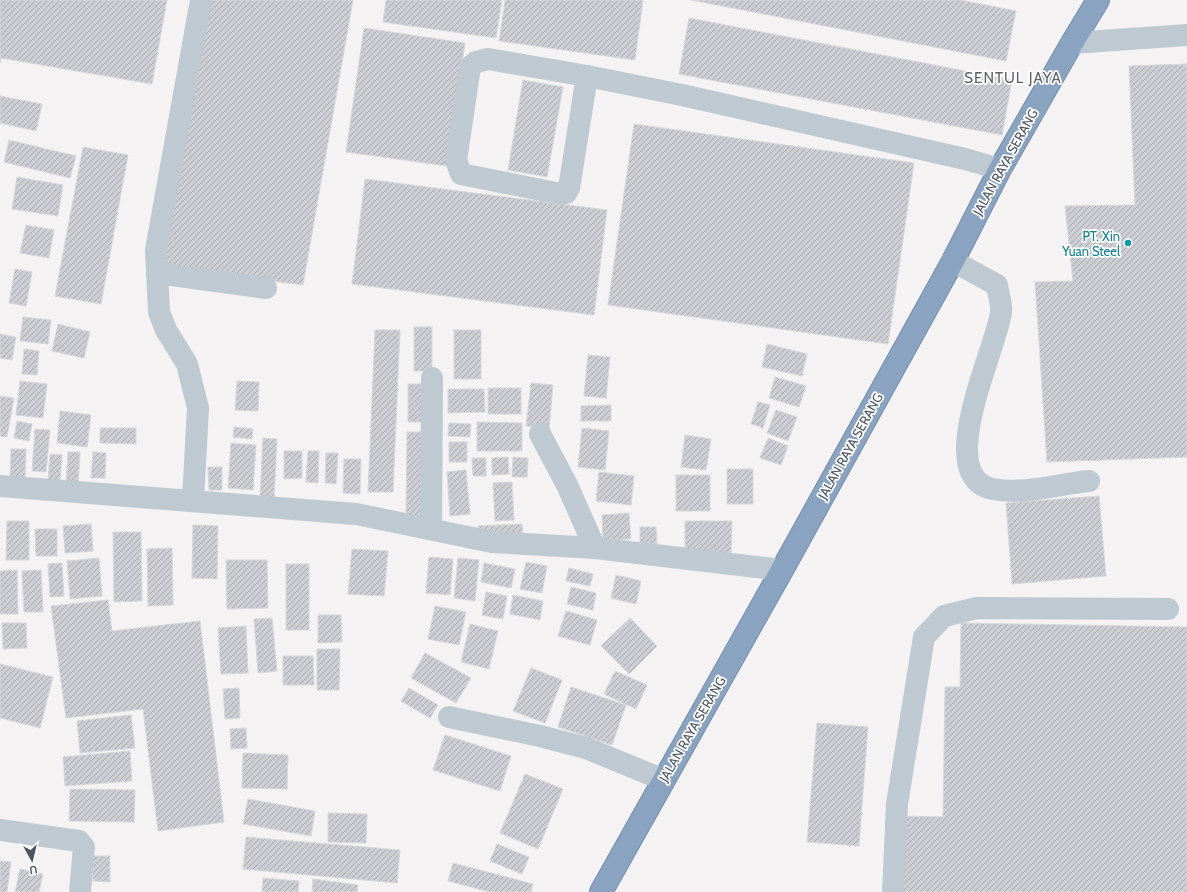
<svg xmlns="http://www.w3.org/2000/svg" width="1187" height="892" font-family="Cabin,sans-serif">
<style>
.building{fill:url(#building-hatch);stroke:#d6d8dd}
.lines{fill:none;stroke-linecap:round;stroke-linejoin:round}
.highway-casing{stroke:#748ead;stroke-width:24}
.minor{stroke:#bfc9d1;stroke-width:22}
.highway{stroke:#89a3c1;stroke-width:22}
.culture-dot{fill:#0f9aa8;stroke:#fff;stroke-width:1.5}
.labels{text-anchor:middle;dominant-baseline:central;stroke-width:3.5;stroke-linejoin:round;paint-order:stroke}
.street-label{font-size:13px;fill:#495560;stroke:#fff}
.culture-label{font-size:13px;fill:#0d838f;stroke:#fff;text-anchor:end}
.quarter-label{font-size:15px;letter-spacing:1px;fill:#5e6267;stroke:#fff}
</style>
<defs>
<pattern id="building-hatch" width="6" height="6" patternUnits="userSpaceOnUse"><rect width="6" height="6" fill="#ccced4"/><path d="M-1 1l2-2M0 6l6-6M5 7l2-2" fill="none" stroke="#a8aaaf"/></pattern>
</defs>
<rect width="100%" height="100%" fill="#f4f2f2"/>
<g class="building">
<polygon points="0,0 167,0 152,84 1,58 0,63"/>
<polygon points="206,0 353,0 303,285 161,267"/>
<polygon points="386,0 502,0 496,38 383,22"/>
<polygon points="505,0 643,0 635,60 499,41"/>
<polygon points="691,0 960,0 1016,11 1006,61"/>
<polygon points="689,18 1012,80 1002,135 679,74"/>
<polygon points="364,28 465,43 447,166 346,152"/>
<polygon points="1187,64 1187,457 1047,462 1035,282 1073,281 1065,206 1135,205 1129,66"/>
<polygon points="523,80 563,87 547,177 508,170"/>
<polygon points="0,96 42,104 36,131 0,123"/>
<polygon points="634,124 914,163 888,344 608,305"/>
<polygon points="9,140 76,156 70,178 4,162"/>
<polygon points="83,147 128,155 101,304 55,296"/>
<polygon points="17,177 63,185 58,216 12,209"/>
<polygon points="365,179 607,210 594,315 352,284"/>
<polygon points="26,225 54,230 49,258 20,253"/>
<polygon points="15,269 32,272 26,306 9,303"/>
<polygon points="23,317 51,320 48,344 20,341"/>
<polygon points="58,324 90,332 84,358 52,351"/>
<rect x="414" y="327" width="18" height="44"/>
<polygon points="375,330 400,330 393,492 368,492"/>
<rect x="454" y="330" width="27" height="49"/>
<polygon points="0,334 16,337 12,360 0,358"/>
<polygon points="767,344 807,354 802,376 762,367"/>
<polygon points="24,349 39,351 37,375 22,374"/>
<polygon points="588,355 610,357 606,398 584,396"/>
<polygon points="775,377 806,386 799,407 769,398"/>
<polygon points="20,381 47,384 43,418 16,415"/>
<polygon points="237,381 259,382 258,411 235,410"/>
<polygon points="531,383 553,385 549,429 526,426"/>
<rect x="408" y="384" width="18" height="38"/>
<rect x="488" y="388" width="33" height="26"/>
<polygon points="448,389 484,389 485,412 448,413"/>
<polygon points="0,396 14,398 7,437 0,436"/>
<polygon points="758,402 770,405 763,428 751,424"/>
<polygon points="611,405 611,421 581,421 581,406"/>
<polygon points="776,410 797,417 788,441 767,433"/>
<polygon points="60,411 91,415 87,447 57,443"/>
<polygon points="17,421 32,424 29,441 14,438"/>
<polygon points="477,422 522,423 522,451 477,451"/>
<polygon points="449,423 471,424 470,437 448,436"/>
<polygon points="234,427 253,429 252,439 233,437"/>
<polygon points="100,428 136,428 136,444 100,443"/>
<polygon points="582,428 609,431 605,470 578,467"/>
<polygon points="35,429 50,430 46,472 32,471"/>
<polygon points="407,432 431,432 430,517 406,517"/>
<polygon points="685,435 711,439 706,470 681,467"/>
<polygon points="263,438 277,439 274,498 260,498"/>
<polygon points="768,438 788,446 781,465 760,458"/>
<rect x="449" y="442" width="18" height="20"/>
<polygon points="231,443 256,445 253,490 228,488"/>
<polygon points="11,449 26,449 25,481 10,481"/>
<polygon points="284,451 302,451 302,478 284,479"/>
<polygon points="308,451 319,451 318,483 306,482"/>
<polygon points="68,452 80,452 78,487 66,487"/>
<polygon points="93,452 106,453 105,478 91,478"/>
<polygon points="326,453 338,453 336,484 325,483"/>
<polygon points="50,454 62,455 60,482 48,481"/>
<polygon points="508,457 509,474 492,475 492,458"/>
<polygon points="513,457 528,458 527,477 512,477"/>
<polygon points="472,458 486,458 486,476 473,476"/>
<polygon points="344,459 361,459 360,494 343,493"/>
<polygon points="208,467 222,467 222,490 209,490"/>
<rect x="727" y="469" width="26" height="35"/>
<polygon points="466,470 470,514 450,516 447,472"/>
<polygon points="599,472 634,476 631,505 596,501"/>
<rect x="676" y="475" width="34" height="36"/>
<polygon points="512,482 514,520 495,521 493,483"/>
<polygon points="1099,496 1106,576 1012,584 1006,503"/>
<polygon points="629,513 631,539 603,540 602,515"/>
<polygon points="7,521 29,521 29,560 6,560"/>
<polygon points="685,521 732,521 731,554 685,554"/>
<polygon points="91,524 93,551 65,553 63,526"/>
<polygon points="522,524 523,536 479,538 478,526"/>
<polygon points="193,525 218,526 217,579 192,578"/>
<polygon points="640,527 656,527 657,545 640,545"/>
<polygon points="35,529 57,529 57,556 36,556"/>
<polygon points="113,532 141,532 142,601 114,602"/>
<polygon points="172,548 173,605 148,606 147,549"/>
<polygon points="352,549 388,551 384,596 348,594"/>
<polygon points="429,557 453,559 450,595 426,593"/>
<polygon points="99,558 102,596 70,599 67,561"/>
<polygon points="458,558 479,560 475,601 454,598"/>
<polygon points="226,560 267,560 268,608 227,609"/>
<polygon points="526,562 547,566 542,593 520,589"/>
<polygon points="62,563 64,596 50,597 48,564"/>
<polygon points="484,563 515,569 511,588 481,582"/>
<rect x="286" y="564" width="23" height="66"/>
<polygon points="569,568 593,574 590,586 566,581"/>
<polygon points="17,570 18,614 0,614 0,571"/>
<polygon points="41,570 43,612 24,612 22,571"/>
<polygon points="616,575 641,581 636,604 611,598"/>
<polygon points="571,587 596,593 593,610 567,604"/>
<polygon points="486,592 507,596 503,619 482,615"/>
<polygon points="513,595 543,601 540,620 510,614"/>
<polygon points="108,600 112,631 200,621 224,822 158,831 143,709 66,718 51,606"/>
<polygon points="435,606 466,612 459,645 428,639"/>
<polygon points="566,611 597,620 590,645 558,636"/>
<polygon points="318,615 341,615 342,642 318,643"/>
<polygon points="272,618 277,671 258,673 254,619"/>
<polygon points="630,618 657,646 629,674 601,646"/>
<polygon points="2,623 26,623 27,648 3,649"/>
<polygon points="961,623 1187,627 1187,892 902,892 904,816 943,817 945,687 960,687"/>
<polygon points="470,624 498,631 489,669 461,662"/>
<polygon points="246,626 248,673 221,674 218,628"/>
<polygon points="317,649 340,649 339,690 317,690"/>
<polygon points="425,653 471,678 456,703 411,678"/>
<polygon points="283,656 313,656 314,685 283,685"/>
<polygon points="0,664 53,677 40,728 0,718"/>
<polygon points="531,668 562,680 545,723 513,711"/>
<polygon points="615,671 647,685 636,709 604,694"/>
<polygon points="571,687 626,705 612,745 558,727"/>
<polygon points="239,688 240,718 225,719 223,689"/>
<polygon points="409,688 438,705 430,718 401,701"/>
<polygon points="131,715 135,748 80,753 77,721"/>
<polygon points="817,723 868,727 859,846 807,842"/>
<polygon points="246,728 247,748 231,749 230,729"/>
<polygon points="445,735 511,756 500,791 433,770"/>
<polygon points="130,751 132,781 65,786 63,757"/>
<polygon points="243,753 288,755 287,789 242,788"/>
<polygon points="525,774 563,789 538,849 500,833"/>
<polygon points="70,789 135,790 134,822 69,821"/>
<polygon points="248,799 315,811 311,836 243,824"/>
<polygon points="328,813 367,814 366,843 328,842"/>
<polygon points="246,837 400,850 397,883 243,869"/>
<polygon points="497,844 529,857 522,874 490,861"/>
<polygon points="93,856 110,856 110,882 93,881"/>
<polygon points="0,861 11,862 7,892 0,892"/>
<polygon points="453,863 533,884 531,892 490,892 448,881"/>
<polygon points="20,869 43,874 39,892 15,892"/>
<polygon points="263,878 299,881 298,892 262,892"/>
<polygon points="313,879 358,885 357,892 312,892"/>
</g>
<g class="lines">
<defs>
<polyline id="highway" points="601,892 782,570 953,261 1000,169 1072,43 1098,0"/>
</defs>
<use href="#highway" class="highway-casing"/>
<g class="minor">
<polyline points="1072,43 1187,35"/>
<polygon points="488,59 587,76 569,188 566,193 561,194 461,174 456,160 470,67 476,62"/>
<polyline points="587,76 682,95 965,159 1000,169"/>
<path d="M953,261l44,24c1,8 5,19 4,27 -4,36 -69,165 -8,177 29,6 67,-5 96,-8"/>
<polyline points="157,273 266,288"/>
<polyline points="540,434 567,485 595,548"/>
<polyline points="0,486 356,514 492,542 595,548 782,570"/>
<polyline points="193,500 198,408 187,364 166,330 159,312 156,250 201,0"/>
<polyline points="431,529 432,378"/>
<polyline points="449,717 540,736 586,748 664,780"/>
<polyline points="0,830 79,841 84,847 80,892"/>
<polyline points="893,892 897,804 924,637 944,616 977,608 1168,609"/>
</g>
<use href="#highway" class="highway"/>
</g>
<circle class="culture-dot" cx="1128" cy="243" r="4"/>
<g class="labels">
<g class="street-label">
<text transform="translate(1005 162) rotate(-61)">JALAN RAYA SERANG</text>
<text transform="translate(850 446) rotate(-61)">JALAN RAYA SERANG</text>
<text transform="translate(692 729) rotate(-60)">JALAN RAYA SERANG</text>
</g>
<g class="culture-label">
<text x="1120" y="236">PT. Xin<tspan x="1120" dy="15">Yuan Steel</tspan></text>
</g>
<g class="quarter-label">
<text x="1013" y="78">SENTUL JAYA</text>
</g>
</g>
<g transform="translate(32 860) rotate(172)" stroke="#ffffff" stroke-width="3" paint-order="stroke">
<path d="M0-3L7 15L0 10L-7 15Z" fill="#495560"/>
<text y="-6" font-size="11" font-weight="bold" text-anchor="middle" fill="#495560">U</text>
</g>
</svg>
